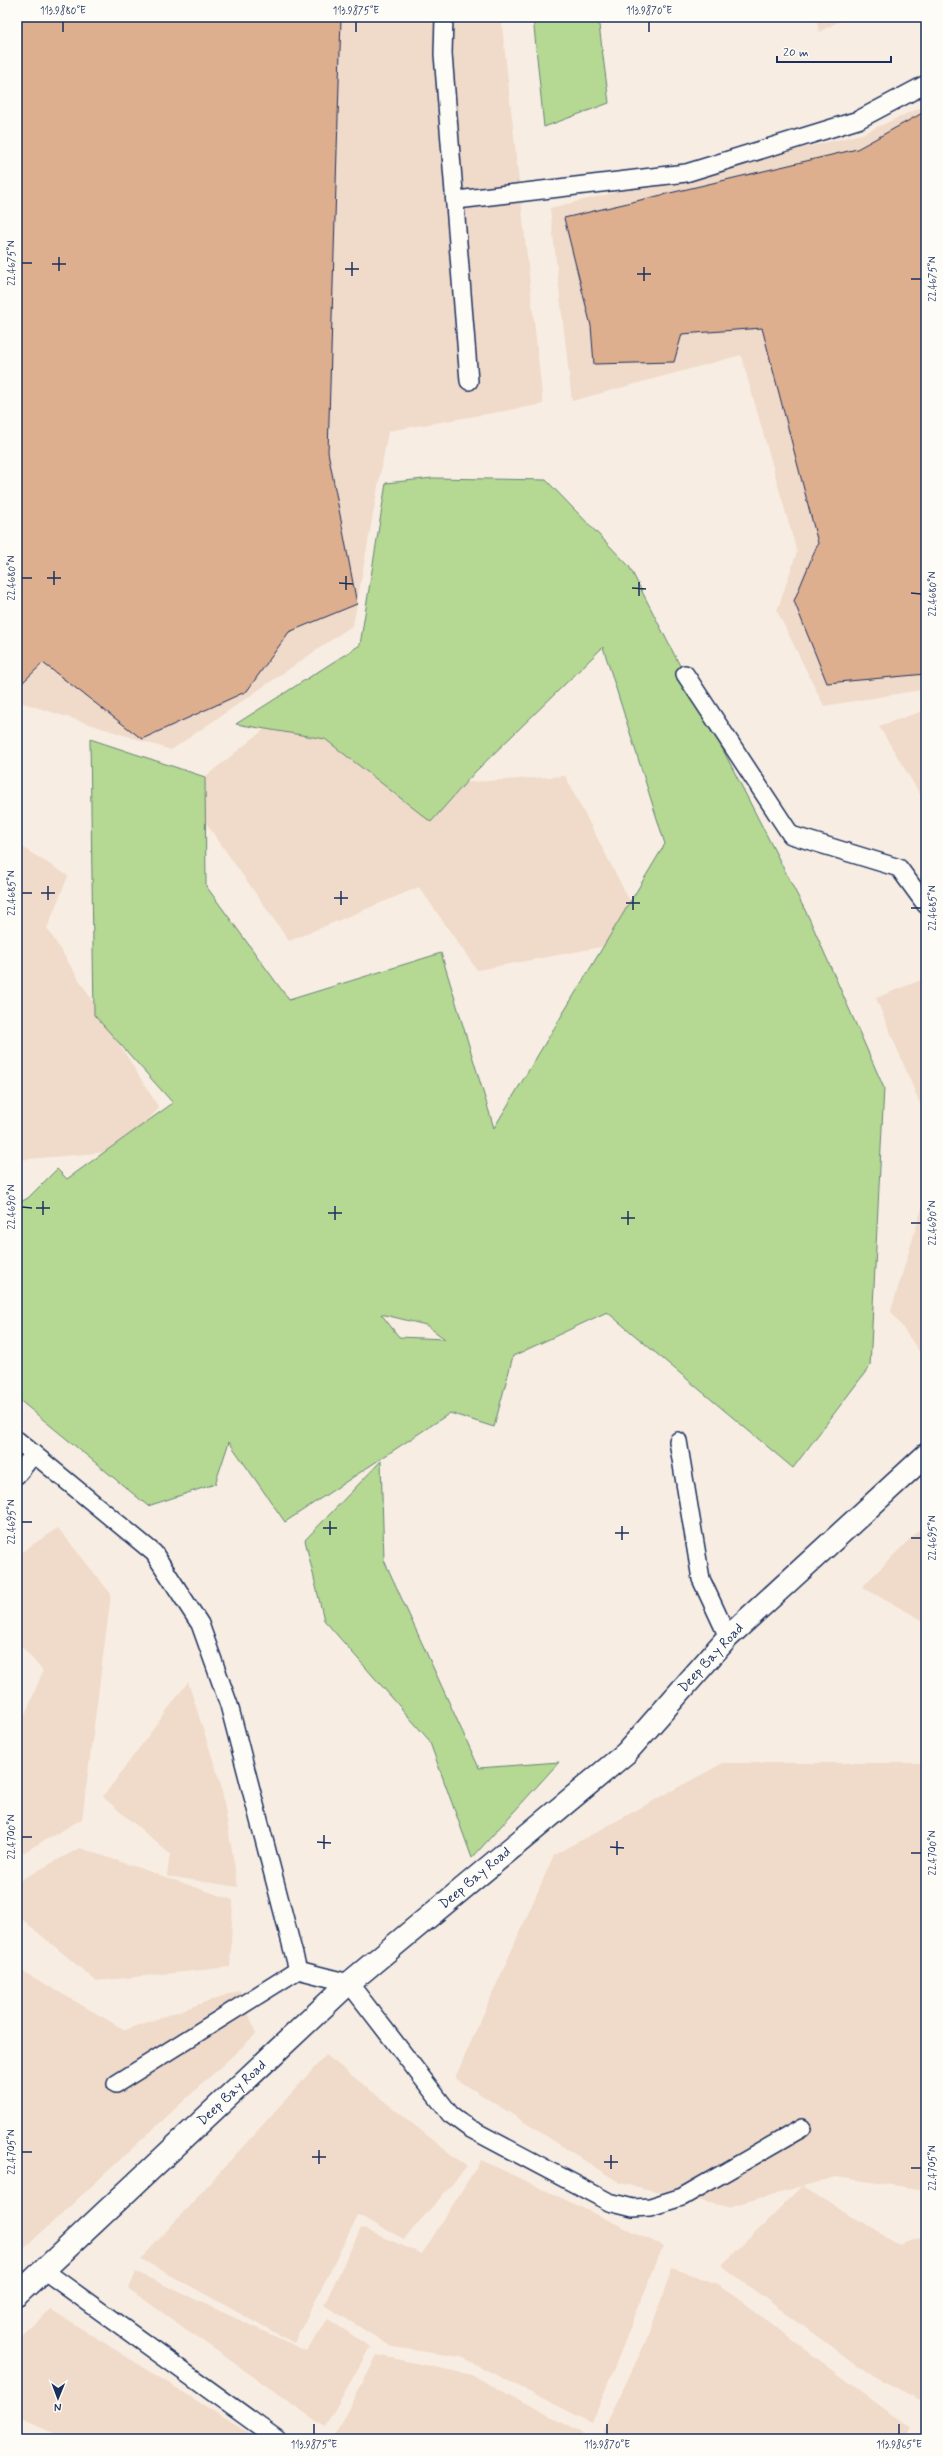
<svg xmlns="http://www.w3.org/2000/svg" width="943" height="2456" font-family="Mynerve,sans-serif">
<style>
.built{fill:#f0dac9}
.green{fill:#b5d892;stroke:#688478;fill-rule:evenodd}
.building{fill:#deaf8f;stroke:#1b2f5e}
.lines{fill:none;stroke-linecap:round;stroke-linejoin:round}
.lane-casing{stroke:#1b2f5e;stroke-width:20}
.secondary-casing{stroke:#1b2f5e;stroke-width:25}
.lane{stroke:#fdfcf7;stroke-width:17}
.secondary{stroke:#fdfcf7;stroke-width:22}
.ticks{fill:none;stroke:#1b2f5e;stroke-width:1.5}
.labels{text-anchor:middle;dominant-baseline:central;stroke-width:3;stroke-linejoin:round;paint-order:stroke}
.street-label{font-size:14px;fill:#1b2f5e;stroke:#fdfcf7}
.neatline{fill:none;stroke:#1b2f5e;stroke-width:1.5}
.ticks-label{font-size:10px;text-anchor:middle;fill:#1b2f5e}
</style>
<rect width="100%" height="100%" fill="#f7ede2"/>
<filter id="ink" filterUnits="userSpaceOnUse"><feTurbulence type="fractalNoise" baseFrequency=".025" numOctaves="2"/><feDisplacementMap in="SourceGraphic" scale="8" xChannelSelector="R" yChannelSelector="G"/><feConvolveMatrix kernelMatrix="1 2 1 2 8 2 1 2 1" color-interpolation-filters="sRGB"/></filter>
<g filter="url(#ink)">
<g class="built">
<polygon points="17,17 501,17 543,404 388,431 353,625 171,750 17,701"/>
<polygon points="816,17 847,17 819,32"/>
<polygon points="926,105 926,689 824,706 777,611 797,552 741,355 572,401 550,208 862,134"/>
<polygon points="297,703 425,785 565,776 649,938 477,970 419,887 289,941 185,793"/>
<polygon points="926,710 926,804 879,726"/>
<polygon points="17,844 68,876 47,928 159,1108 119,1151 17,1160"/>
<polygon points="926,978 926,1118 876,998"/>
<polygon points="926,1195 926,1361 891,1311"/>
<polygon points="926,1523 926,1622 862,1587"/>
<polygon points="58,1528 111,1594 82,1819 17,1856 17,1735 43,1671 17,1641 17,1555"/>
<polygon points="188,1682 221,1785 238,1887 167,1876 170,1854 103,1797"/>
<polygon points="723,1763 926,1763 926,2190 836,2177 803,2186 899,2245 926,2236 926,2403 866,2372 721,2266 802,2186 728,2207 620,2183 455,2078 554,1855"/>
<polygon points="80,1848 233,1900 230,1967 96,1981 17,1915 17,1882"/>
<polygon points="17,1968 125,2030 240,1990 256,2034 17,2255"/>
<polygon points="326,2055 467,2167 404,2239 358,2215 294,2343 141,2259"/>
<polygon points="481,2160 663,2246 592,2423 461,2357 392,2347 324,2305 361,2228 422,2254"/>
<polygon points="672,2268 718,2284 911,2429 906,2439 608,2439 603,2431 649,2335"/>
<polygon points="136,2272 306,2351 328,2319 370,2347 325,2427 129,2289"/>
<polygon points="50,2309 258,2439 67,2439 17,2417 17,2341"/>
<polygon points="377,2355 472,2375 580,2432 585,2439 334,2439"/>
</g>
<g class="green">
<polygon points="533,17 598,17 609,103 544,127"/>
<path d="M433,478l113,2 83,86 180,352 75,170 -14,278 -77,102 -186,-156 -94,44 -19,71 -44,-14 -165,109 -56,-80 -14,42 -67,22 -131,-108v-194l11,-6 29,-29 10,10 106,-76 -79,-88 -4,-276 115,38 1,109 83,114 152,-47 53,175 171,-284 -62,-197 -128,125 -44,50 -106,-83 -89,-15 124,-79 26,-162zM381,1314l45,11 19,14 -46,-2z"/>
<polygon points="381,1461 384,1560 479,1768 559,1762 472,1858 429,1740 324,1620 305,1540"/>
</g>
<g class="building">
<polygon points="17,17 341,17 328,452 357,604 289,632 247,691 142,739 43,663 21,684 17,682"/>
<polygon points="926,111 926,674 827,683 794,601 818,543 762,328 682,334 674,362 594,364 591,326 564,218 857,149"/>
</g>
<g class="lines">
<defs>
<g id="lane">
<polyline points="444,17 443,54 469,381"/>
<polyline points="457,200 686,173 858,120 926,84"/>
<polyline points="685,674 791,835 899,868 926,905"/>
<polyline points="17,1440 154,1553 200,1624 229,1705 298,1970 349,1983 450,2114 469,2128 609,2202 633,2208 650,2207 682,2197 802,2128"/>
<polyline points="678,1441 701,1579 728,1637"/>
<polyline points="17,1475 34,1454"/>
<polyline points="116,2084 298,1970"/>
<polyline points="42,2269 277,2439"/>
</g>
<polyline id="secondary" points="17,2295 349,1983 626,1753 728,1637 926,1455"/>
</defs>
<use href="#lane" class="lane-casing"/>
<use href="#secondary" class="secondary-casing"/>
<use href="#lane" class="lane"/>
<use href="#secondary" class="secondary"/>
</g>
</g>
<path class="ticks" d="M63,32v-10M356,32v-10M649,32v-10M22,263h10M52,264h14M345,269h14M59,271v-14M637,274h14M352,276v-14M911,279h10M644,281v-14M22,578h10M47,578h14M339,583l14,1M54,585v-14M632,588l14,1M346,590v-14M911,593l10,1M639,596v-14M22,893h10M41,893h14M334,898h14M48,900v-14M626,903h14M341,905v-14M911,908h10M633,910v-14M22,1207l10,1M36,1208h14M328,1213h14M43,1215v-14M621,1218h14M335,1220v-14M911,1223h10M628,1225v-14M22,1522h10M323,1528h14M615,1533h14M330,1535v-14M911,1538h10M622,1540v-14M22,1837h10M317,1842l14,1M610,1847l14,1M324,1849v-14M911,1853h10M617,1855v-14M22,2152h10M312,2157h14M604,2162h14M319,2164v-14M911,2168h10M611,2169v-14M314,2434v-10M607,2434v-10M899,2434v-10"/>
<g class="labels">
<g class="street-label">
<text transform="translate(711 1658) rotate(-47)">Deep Bay Road</text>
<text transform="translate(475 1878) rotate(-40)">Deep Bay Road</text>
<text transform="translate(232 2093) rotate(-43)">Deep Bay Road</text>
</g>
</g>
<rect width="943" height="2456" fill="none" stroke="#fdfcf7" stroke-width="44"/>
<g transform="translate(58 2398) rotate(181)" stroke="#fdfcf7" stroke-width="3" paint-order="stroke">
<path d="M0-3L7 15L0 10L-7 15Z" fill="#1b2f5e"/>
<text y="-6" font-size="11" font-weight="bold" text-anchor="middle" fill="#1b2f5e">N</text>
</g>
<path d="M777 56v6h114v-6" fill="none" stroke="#1b2f5e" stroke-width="2"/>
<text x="783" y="56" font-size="12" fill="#1b2f5e" stroke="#fdfcf7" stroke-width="3" paint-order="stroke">20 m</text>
<rect x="22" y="22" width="899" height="2412" class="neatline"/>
<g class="ticks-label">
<text x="63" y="14">113.9880°E</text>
<text x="356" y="14">113.9875°E</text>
<text x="649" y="14">113.9870°E</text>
<text transform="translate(11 263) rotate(-90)" y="4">22.4675°N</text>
<text transform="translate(932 279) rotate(-90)" y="4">22.4675°N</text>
<text transform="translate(11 578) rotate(-90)" y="4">22.4680°N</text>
<text transform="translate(932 594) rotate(-90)" y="4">22.4680°N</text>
<text transform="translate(11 893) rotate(-90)" y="4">22.4685°N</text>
<text transform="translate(932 908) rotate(-90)" y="4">22.4685°N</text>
<text transform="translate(11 1207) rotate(-90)" y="4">22.4690°N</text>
<text transform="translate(932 1223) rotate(-90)" y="4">22.4690°N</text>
<text transform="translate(11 1522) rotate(-90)" y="4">22.4695°N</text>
<text transform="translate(932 1538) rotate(-90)" y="4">22.4695°N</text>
<text transform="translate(11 1837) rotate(-90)" y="4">22.4700°N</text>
<text transform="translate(932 1853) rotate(-90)" y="4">22.4700°N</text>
<text transform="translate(11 2152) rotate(-90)" y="4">22.4705°N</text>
<text transform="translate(932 2168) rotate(-90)" y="4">22.4705°N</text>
<text x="314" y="2448">113.9875°E</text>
<text x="607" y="2448">113.9870°E</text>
<text x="899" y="2448">113.9865°E</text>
</g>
</svg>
